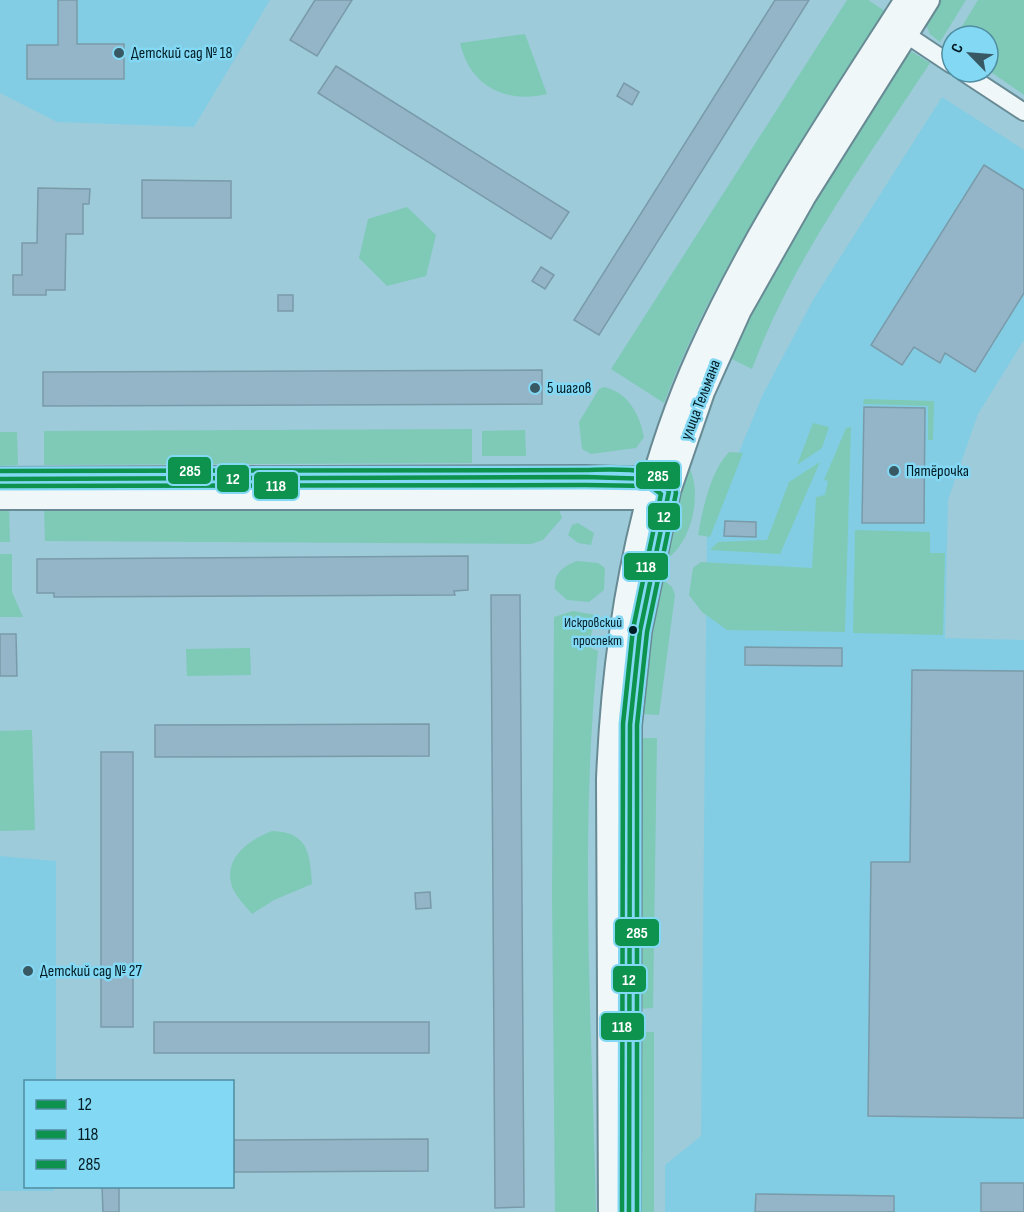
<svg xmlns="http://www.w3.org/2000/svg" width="1024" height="1212" font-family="'Sofia Sans Condensed',sans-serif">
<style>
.built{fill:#83cde4}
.green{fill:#7ecab7}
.building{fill:#93b5c7;stroke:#799aa9;stroke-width:1.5}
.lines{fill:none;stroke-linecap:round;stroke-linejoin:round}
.street-casing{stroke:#688a94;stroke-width:20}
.secondary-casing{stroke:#688a94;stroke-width:26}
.street{stroke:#f0f7f9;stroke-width:16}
.secondary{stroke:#f0f7f9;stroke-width:22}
.bus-1-casing{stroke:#83d8f4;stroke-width:9}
.bus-2-casing{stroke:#83d8f4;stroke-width:9}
.bus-3-casing{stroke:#83d8f4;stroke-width:9}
.bus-1{stroke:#0e934e;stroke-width:4.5}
.bus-2{stroke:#0e934e;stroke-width:4.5}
.bus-3{stroke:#0e934e;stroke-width:4.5}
.poi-dot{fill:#385964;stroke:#83d8f4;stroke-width:2}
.bus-dot{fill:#021c24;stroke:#83d8f4;stroke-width:2}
.labels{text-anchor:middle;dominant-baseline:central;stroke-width:5;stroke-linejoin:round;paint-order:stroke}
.bus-label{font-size:14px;fill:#021c24;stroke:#83d8f4;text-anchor:end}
.poi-label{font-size:16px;fill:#021c24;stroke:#83d8f4;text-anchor:start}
.street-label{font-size:16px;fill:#021c24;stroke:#83d8f4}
.line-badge{stroke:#83d8f4;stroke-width:2}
.badge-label{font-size:16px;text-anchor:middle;font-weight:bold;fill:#fff}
</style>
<rect width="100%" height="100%" fill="#9dcbda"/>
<g class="built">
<polygon points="0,0 270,0 194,127 57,122 0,93"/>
<polygon points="942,97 1024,150 1024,340 978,414 948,500 945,638 1024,640 1024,1212 665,1212 665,1165 701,1136 707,529 763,394 813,300"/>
<polygon points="0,856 56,861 56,1081 26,1082 26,1186 54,1187 54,1191 0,1191"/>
</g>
<g class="green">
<path d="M847,0h21l17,11c-79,126 -168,252 -221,392l-53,-34z"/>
<polygon points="939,0 966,0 940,42 930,34 926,25"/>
<polygon points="978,0 1024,0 1024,95 988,70 988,36 956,36"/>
<path d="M525,34l22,60c-42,10 -77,-8 -87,-51z"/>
<path d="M912,52l18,11c-64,98 -137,195 -178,306l-24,-12c51,-106 115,-204 179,-303z"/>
<polygon points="407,207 436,235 426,276 387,286 359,258 368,219"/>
<path d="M604,387c25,6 35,27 40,50l-8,11 -45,6 -9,-5 -3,-27 20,-33z"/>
<polygon points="864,399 934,401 933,440 928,440 928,406 863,404"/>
<polygon points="813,423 829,427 822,448 797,465"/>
<polygon points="851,427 845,632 727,630 702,612 689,595 693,568 701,562 812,568 816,497 825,495 828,481 824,480 846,428"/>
<polygon points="472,429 472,463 44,465 44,431"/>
<polygon points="525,430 526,456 482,456 482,431"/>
<polygon points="0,432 17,432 18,465 0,466"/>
<path d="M729,452l14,1 -33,84 -12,-2c5,-27 12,-63 31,-83z"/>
<polygon points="820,462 780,554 710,550 718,542 767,540 789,482"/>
<path d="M688,466c16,25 3,81 -24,94z"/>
<polygon points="537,506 537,511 559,510 562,518 543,540 531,544 45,541 44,508"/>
<polygon points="0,507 9,507 10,542 0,542"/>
<polygon points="578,523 594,533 591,545 578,543 568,535 572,525"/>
<polygon points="855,530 930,532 930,553 945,553 943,635 853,633"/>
<polygon points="0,554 12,554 12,592 23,617 0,617"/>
<path d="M577,561l21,2 7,5 -1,22 -15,12 -22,-2 -12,-11c-2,-16 9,-23 22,-28z"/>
<polygon points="660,577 672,587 675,595 659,715 642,714"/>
<path d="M573,611l22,4 -6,32 9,4c-19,186 -6,374 -2,561h-41l-3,-316 2,-279z"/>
<polygon points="250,648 251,675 187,676 186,649"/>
<polygon points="32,730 35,830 0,831 0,731"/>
<polygon points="641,738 657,738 653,1008 638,1009"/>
<path d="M272,831c36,1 38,22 40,53l-38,16 -22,14c-7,-9 -19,-20 -21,-31 -6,-27 20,-44 41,-52z"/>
<polygon points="637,1032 654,1032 654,1212 638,1212"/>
</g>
<g class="building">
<polygon points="58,0 77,0 77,44 124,44 124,79 27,79 27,45 58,45"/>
<polygon points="315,0 352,0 317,56 290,40"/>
<polygon points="775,0 809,0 599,335 574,320"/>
<polygon points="336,66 569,212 551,239 318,93"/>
<polygon points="624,83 639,92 632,105 617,96"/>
<polygon points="984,165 1024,190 1024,293 975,372 945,353 940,363 914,347 902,365 871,345"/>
<polygon points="142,180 231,181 231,218 142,218"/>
<polygon points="38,188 90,189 89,204 83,204 83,234 66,234 65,290 46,290 46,295 13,295 13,275 22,275 22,243 37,243"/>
<polygon points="541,267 554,275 545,289 532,281"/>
<rect x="278" y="295" width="15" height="16"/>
<polygon points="542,370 542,404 43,406 43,372"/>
<polygon points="864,407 925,408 924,523 862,523"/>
<polygon points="725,521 756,522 756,537 724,536"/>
<polygon points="468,556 468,590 454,591 455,595 54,597 54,593 37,593 37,559"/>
<polygon points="491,595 520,595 524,1207 495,1208"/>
<polygon points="0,634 16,634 17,676 0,676"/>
<polygon points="745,647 842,648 842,666 745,665"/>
<polygon points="912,670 1024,671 1024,1118 868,1116 871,862 910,862"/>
<polygon points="429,724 429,756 155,757 155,725"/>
<rect x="101" y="752" width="32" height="275"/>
<polygon points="430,892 431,908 416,909 415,893"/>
<rect x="154" y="1022" width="275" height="31"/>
<polygon points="428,1139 428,1171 232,1172 232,1140"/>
<rect x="981" y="1183" width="43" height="29"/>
<polygon points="102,1186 119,1186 119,1212 103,1212"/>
<polygon points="756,1194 894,1196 894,1212 755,1212"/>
</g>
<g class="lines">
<defs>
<g id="street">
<polyline points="898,29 952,65"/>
<polyline points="963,72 1024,112"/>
</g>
<g id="secondary">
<polyline points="0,479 585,477 653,479 663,487"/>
<polyline points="0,498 647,498 659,495"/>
<path d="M610,1212l-2,-433c6,-146 31,-293 92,-427 56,-124 133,-238 206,-352"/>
<polyline points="629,1212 630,725 640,631 669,491 703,392 740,310 804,197 928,0"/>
</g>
</defs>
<use href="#street" class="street-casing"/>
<use href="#secondary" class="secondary-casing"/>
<use href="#street" class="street"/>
<use href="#secondary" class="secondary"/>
<defs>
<polyline id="bus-1" points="0,479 585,477 653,479 669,491 640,631 630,725 629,1212"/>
<polyline id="bus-2" points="0,486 585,485 650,486 661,494 633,629 623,724 622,1212"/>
<path id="bus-3" d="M0,471l585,-1c21,0 88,-6 91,23l-29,139 -10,93v487"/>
</defs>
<use href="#bus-1" class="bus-1-casing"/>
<use href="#bus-2" class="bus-2-casing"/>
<use href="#bus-3" class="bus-3-casing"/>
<use href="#bus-1" class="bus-1"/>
<use href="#bus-2" class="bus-2"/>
<use href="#bus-3" class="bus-3"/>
</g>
<g class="poi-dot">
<circle cx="119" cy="53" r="6"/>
<circle cx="535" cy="388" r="6"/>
<circle cx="894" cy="471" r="6"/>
<circle cx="28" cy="971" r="6"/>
</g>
<circle class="bus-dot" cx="633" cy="630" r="5"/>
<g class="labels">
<g class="bus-label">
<text x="622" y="622">Искровский<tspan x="622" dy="18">проспект</tspan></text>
</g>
<g class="poi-label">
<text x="131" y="53">Детский сад № 18</text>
<text x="547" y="388">5 шагов</text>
<text x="906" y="471">Пятёрочка</text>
<text x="40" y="971">Детский сад № 27</text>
</g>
<g class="street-label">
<text transform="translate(701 400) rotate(-69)">улица Тельмана</text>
</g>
</g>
<g class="line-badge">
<rect x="167" y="456" width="45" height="29" rx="6" fill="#0e934e"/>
<rect x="635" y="461" width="46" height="29" rx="6" fill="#0e934e"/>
<rect x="216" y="464" width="34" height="29" rx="6" fill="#0e934e"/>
<rect x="253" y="471" width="46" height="29" rx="6" fill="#0e934e"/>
<rect x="647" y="502" width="34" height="29" rx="6" fill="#0e934e"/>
<rect x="623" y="552" width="46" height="29" rx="6" fill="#0e934e"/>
<rect x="614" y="918" width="46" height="29" rx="6" fill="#0e934e"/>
<rect x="612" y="965" width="35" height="28" rx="6" fill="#0e934e"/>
<rect x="600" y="1012" width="45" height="29" rx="6" fill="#0e934e"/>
</g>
<g class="badge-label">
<text x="190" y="476">285</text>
<text x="658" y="481">285</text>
<text x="233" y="484">12</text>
<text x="276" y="491">118</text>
<text x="664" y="522">12</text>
<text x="646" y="572">118</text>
<text x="637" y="938">285</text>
<text x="629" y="985">12</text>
<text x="622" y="1032">118</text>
</g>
<rect x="24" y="1080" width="210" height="108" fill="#83d8f4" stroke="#4f8da1" stroke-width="1.5"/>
<rect x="36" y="1100" width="30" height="9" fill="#0e934e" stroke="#4f8da1" stroke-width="1.5"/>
<text x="78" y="1110" font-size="18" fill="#021c24">12</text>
<rect x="36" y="1130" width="30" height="9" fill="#0e934e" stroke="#4f8da1" stroke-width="1.5"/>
<text x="78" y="1140" font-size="18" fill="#021c24">118</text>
<rect x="36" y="1160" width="30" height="9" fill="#0e934e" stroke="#4f8da1" stroke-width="1.5"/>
<text x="78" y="1170" font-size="18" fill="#021c24">285</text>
<g transform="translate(970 54) rotate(295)"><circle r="28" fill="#83d8f4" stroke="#4f8da1" stroke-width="1.5"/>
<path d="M0-4.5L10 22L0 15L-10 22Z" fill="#385964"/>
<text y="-9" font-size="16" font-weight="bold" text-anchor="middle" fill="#021c24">С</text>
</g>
</svg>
